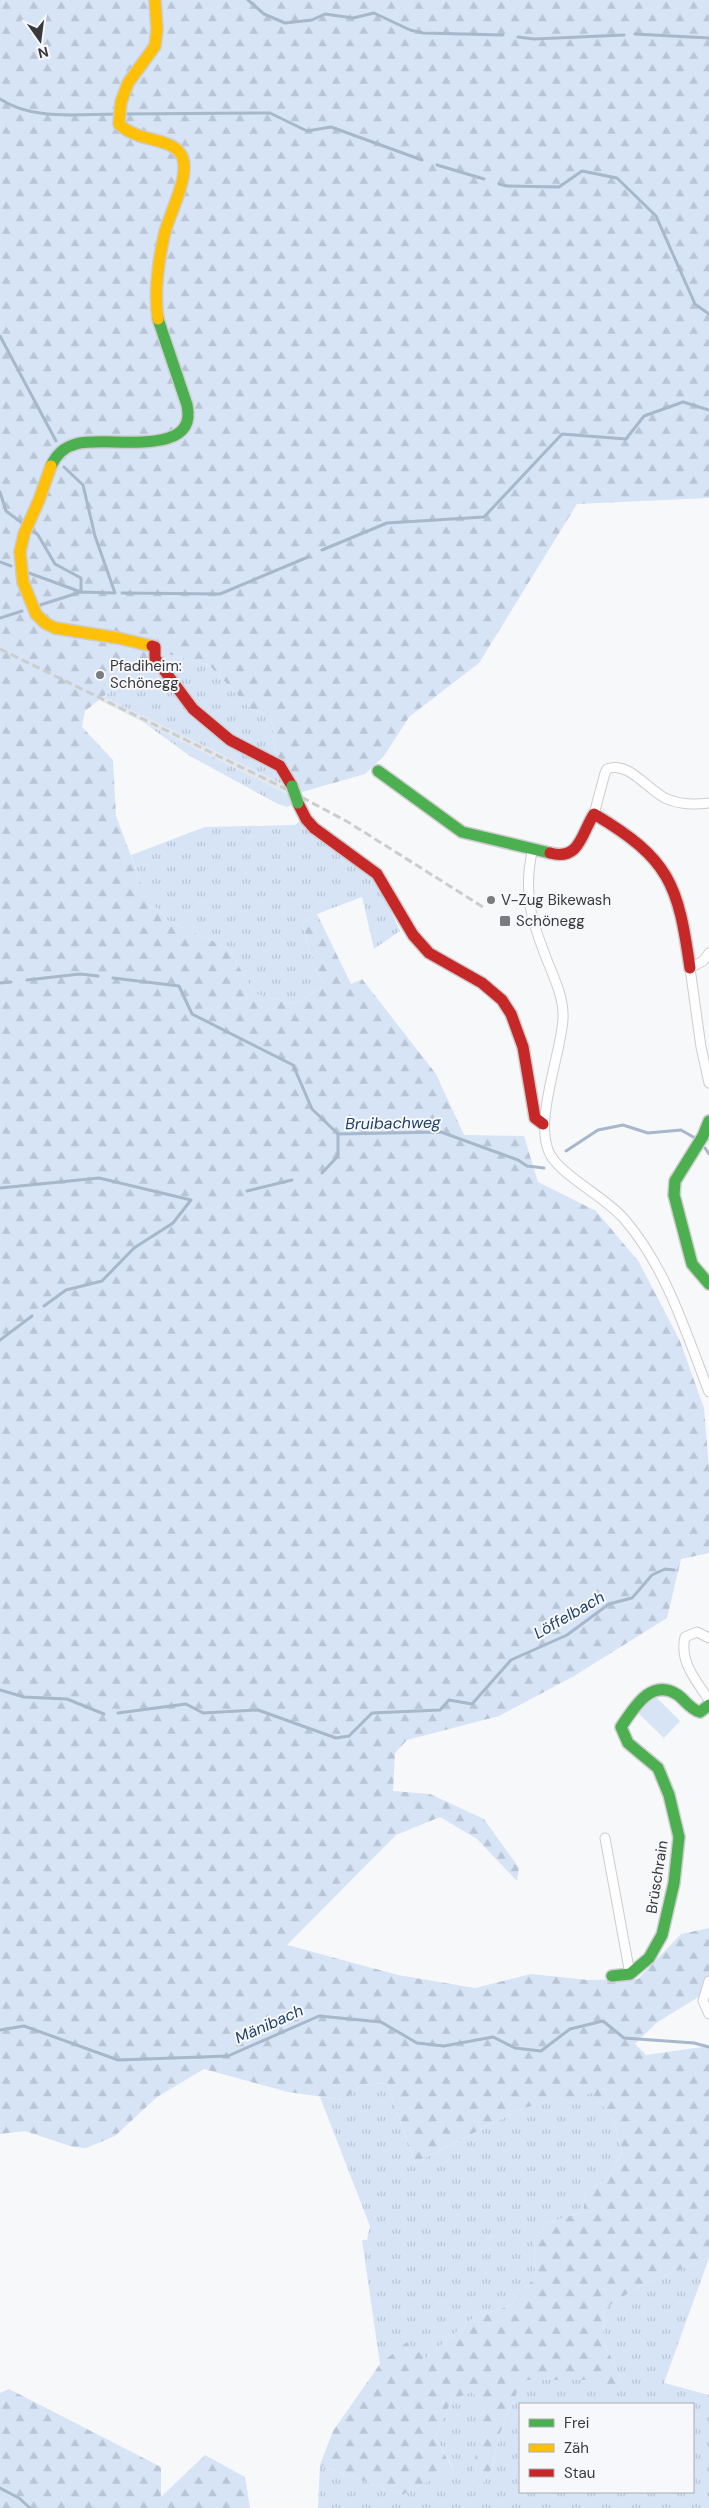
<svg xmlns="http://www.w3.org/2000/svg" width="709" height="2508" font-family="'DM Sans',sans-serif">
<style>
.built{fill:#e4e8ee}
.grass{fill:url(#grass-tufts);fill-rule:evenodd}
.forest{fill:url(#forest-firs)}
.pitch{fill:#d7e4f6}
.lines{fill:none;stroke-linecap:round;stroke-linejoin:round}
.stream{stroke:#a7b7cc;stroke-width:3}
.street-casing{stroke:#cdcdcf;stroke-width:11}
.fast-casing{stroke:#cdcdcf;stroke-width:14}
.slow-casing{stroke:#cdcdcf;stroke-width:14}
.jam-casing{stroke:#cdcdcf;stroke-width:14}
.street{stroke:#fefefe;stroke-width:9}
.fast{stroke:#4caf50;stroke-width:11}
.slow{stroke:#ffc107;stroke-width:11}
.jam{stroke:#c62828;stroke-width:11}
.rail{stroke:#cccdcd;stroke-width:3;stroke-dasharray:8 4;stroke-linecap:butt}
.fast-bridge-casing{stroke:#cdcdcf;stroke-width:14;stroke-linecap:butt}
.fast-bridge{stroke:#4caf50;stroke-width:11}
.poi-dot{fill:#7c7c7e;stroke:#f6f8fb;stroke-width:2}
.labels{text-anchor:middle;dominant-baseline:central;stroke-width:4;stroke-linejoin:round;paint-order:stroke}
.poi-label{font-size:15px;fill:#393a3b;stroke:#f6f8fb;text-anchor:start}
.street-label{font-size:15px;fill:#393a3b;stroke:#f6f8fb}
.water-label{font-size:16px;font-style:italic;fill:#214069;stroke:#f6f8fb}
</style>
<defs>
<pattern id="grass-tufts" width="24" height="20" patternUnits="userSpaceOnUse" patternTransform="scale(1.25)"><rect width="24" height="20" fill="#d7e4f6"/><path d="M3 7l-1-3M5 7V3M7 7l1-3M15 17l-1-3M17 17v-4M19 17l1-3" fill="none" stroke="#b9c4d4"/></pattern>
<pattern id="forest-firs" width="22" height="20" patternUnits="userSpaceOnUse" patternTransform="scale(1.25)"><rect width="22" height="20" fill="#d7e4f6"/><path d="M5 1l3.5 6h-7zM16 11l3.5 6h-7z" fill="#b9c4d4"/></pattern>
</defs>
<rect width="100%" height="100%" fill="#f7f8fa"/>
<polygon class="built" points="104,697 288,787 291,796 99,700"/>
<g class="grass">
<polygon points="168,654 209,665 252,710 271,716 276,757 239,742 201,712 159,657"/>
<polygon points="153,659 180,697 276,770 288,787 104,697 112,690 128,667"/>
<polygon points="143,722 291,796 294,804 287,807 278,804 190,756"/>
<polygon points="300,821 372,877 380,887 400,931 374,949 362,897 317,914 302,924 315,968 325,985 296,1004 255,994 228,948 167,920 146,897 131,855 205,827 295,825"/>
<polygon points="387,2083 415,2163 523,2108 593,2092 613,2120 622,2152 608,2178 586,2191 583,2212 547,2223 534,2240 535,2277 509,2306 473,2318 426,2358 407,2343 380,2364 362,2240 367,2240 370,2226 320,2097 344,2100 362,2085"/>
<path d="M709,2258l-45,125 45,12v113h-391l2,-43 82,30 51,-27 -18,-31 17,-38 21,-8c3,5 7,10 9,14 10,29 -16,52 -2,83l12,-20 8,-35 22,-54h99l-18,-39 1,-31 37,-24zM520,2404h173v88h-173z"/>
</g>
<g class="forest">
<path d="M0,0h709v498l-132,6 -98,159 -70,54 -25,39 -19,18 -63,18 -26,-35 -5,-41 -19,-6 -43,-45 -41,-11 -40,13 -16,23 -27,21 -3,16 31,33 3,56 30,80 21,24 61,28 27,46 41,10 29,-19 -10,-17 -13,-44 15,-10 34,70 11,-5 74,95 28,61 60,1 14,46 58,29 43,51 41,79 24,67 5,61v84l-28,6 -14,59 -93,58 -75,40 -92,24 -12,13 -2,38 37,3 54,25 35,49 -2,13 -40,-42 -37,-22 -44,18 -109,110 111,30 77,13 56,-14 57,6 50,-1 43,-45 28,-6v51l-9,17 -44,27 -21,21 11,11 63,-9v212l-68,27 -37,24 -1,31 18,39 -16,15 -18,-14h-65l-22,53 -8,35 -12,20c-2,-5 -6,-13 -6,-19 1,-33 20,-42 -1,-77l-21,7 -17,38 18,32 -51,26 -82,-30 13,-34 47,-67 27,-22 19,16 47,-40 36,-12 26,-29 -1,-37 13,-17 36,-11 3,-21 22,-13 14,-26 -9,-32 -20,-27 -70,15 -108,55 -28,-80 -25,2 -18,15 -56,-8 -84,-23 -47,28 -42,39 -29,12 -13,-1 -48,-16 -25,3z"/>
<polygon points="9,2389 161,2467 161,2497 205,2455 245,2477 250,2508 0,2508 0,2393"/>
</g>
<polygon class="pitch" points="653,1694 680,1721 664,1738 636,1711"/>
<g class="lines">
<g class="stream">
<polyline points="248,0 264,14 285,23 312,20 325,14 353,18 374,13 410,30 423,33 503,35"/>
<polyline points="635,34 709,38"/>
<polyline points="518,37 534,39 624,35"/>
<path d="M0,99c33,22 79,15 116,15"/>
<polyline points="122,114 270,113 307,131 331,127 422,160"/>
<polyline points="437,165 484,179"/>
<polyline points="499,184 507,186 559,187 582,171 617,178 656,216 695,304 709,314"/>
<polyline points="0,336 56,441"/>
<polyline points="0,492 6,511 38,535 55,564 81,578 81,592 29,573"/>
<polyline points="322,550 387,523 484,517 562,434 626,439 644,416 683,402 709,410"/>
<polyline points="0,562 11,566"/>
<polyline points="122,593 220,594 308,557"/>
<polyline points="40,605 81,592 115,593 95,536 83,485 64,467"/>
<polyline points="0,618 22,611"/>
<polyline points="113,978 179,986 192,1014 293,1065 312,1109 338,1134"/>
<polyline points="27,980 80,974 98,976"/>
<polyline points="0,983 11,982"/>
<polyline points="705,1148 709,1154"/>
<polyline points="566,1151 598,1130 623,1125 648,1133 681,1130 695,1138"/>
<polyline points="322,1173 338,1156 338,1134 441,1132 518,1160 527,1166 544,1168"/>
<polyline points="0,1188 99,1178 191,1200 173,1223 134,1248 102,1281 66,1290 44,1306"/>
<polyline points="247,1191 292,1180"/>
<polyline points="0,1340 32,1316"/>
<polyline points="0,1690 24,1697 67,1699 104,1714"/>
<polyline points="118,1713 186,1704 203,1713 258,1710 336,1738 349,1736 372,1713 440,1710 449,1700 472,1704 511,1660 567,1635 609,1604 632,1598 652,1575 665,1569 674,1570"/>
<polyline points="0,2030 24,2026 118,2060 228,2056 319,2016 381,2022 417,2043 444,2046 493,2037 515,2048 541,2051 570,2029 603,2021 624,2038 694,2043 709,2047"/>
<polyline points="0,2488 19,2498 30,2508"/>
</g>
<defs>
<g id="street">
<path d="M594,814l11,-41 2,-4c22,-9 41,22 60,30 14,6 27,6 42,4"/>
<path d="M533,848c-11,45 -1,75 16,117 7,17 15,35 14,54 -2,36 -31,106 -12,137 15,23 55,41 74,64 42,49 61,113 84,172"/>
<polyline points="709,953 703,961 690,968 701,1047 709,1083"/>
<path d="M709,1638l-12,-6 -12,5c-6,25 11,43 24,63"/>
<polyline points="605,1838 630,1974"/>
<polyline points="709,1981 703,2001 709,2014"/>
</g>
<g id="fast">
<path d="M51,466c5,-11 13,-19 25,-22 29,-9 123,16 111,-39l-29,-86"/>
<polyline points="378,771 462,832 550,853"/>
<polyline points="709,1121 703,1136 675,1181 674,1195 692,1264 709,1284"/>
<path d="M612,1976l18,-2 19,-16 13,-23 12,-52 5,-46 -10,-42 -11,-27 -30,-25 -7,-16c13,-19 30,-50 57,-32 8,6 12,14 22,17l9,-7"/>
</g>
<g id="slow">
<path d="M155,0l2,29 -2,17 -27,37 -7,19 -2,22c18,18 49,13 61,29 14,18 -12,62 -16,83 -6,27 -10,56 -6,83"/>
<polyline points="51,466 39,500 24,534 20,552 23,582 36,614 45,623 55,628 118,638 152,646"/>
</g>
<g id="jam">
<polyline points="152,646 155,647 155,658 193,709 230,740 280,766 292,786"/>
<polyline points="298,803 306,819 314,828 377,874 413,935 429,953 482,983 502,1000 511,1014 523,1047 535,1118 543,1124"/>
<path d="M550,853c30,8 31,-19 44,-39 76,45 84,70 96,154"/>
</g>
</defs>
<use href="#street" class="street-casing"/>
<use href="#fast" class="fast-casing"/>
<use href="#slow" class="slow-casing"/>
<use href="#jam" class="jam-casing"/>
<use href="#street" class="street"/>
<use href="#fast" class="fast"/>
<use href="#slow" class="slow"/>
<use href="#jam" class="jam"/>
<polyline class="rail" points="0,649 290,791 348,822 483,907"/>
<defs>
<polyline id="fast-bridge" points="292,786 298,803"/>
</defs>
<use href="#fast-bridge" class="fast-bridge-casing"/>
<use href="#fast-bridge" class="fast-bridge"/>
</g>
<g class="poi-dot">
<circle cx="100" cy="675" r="5"/>
<circle cx="491" cy="900" r="5"/>
<rect x="499" y="915" width="12" height="12" rx="2.5"/>
</g>
<g class="labels">
<g class="poi-label">
<text x="110" y="666">Pfadiheim:<tspan x="110" dy="17">Schönegg</tspan></text>
<text x="501" y="900">V-Zug Bikewash</text>
<text x="516" y="921">Schönegg</text>
</g>
<g class="street-label">
<text transform="translate(657 1877) rotate(-81)">Brüschrain</text>
</g>
<g class="water-label">
<text transform="translate(393 1123) rotate(-1)">Bruibachweg</text>
<text transform="translate(569 1615) rotate(-30)">Löffelbach</text>
<text transform="translate(269 2024) rotate(-24)">Mänibach</text>
</g>
</g>
<rect x="519" y="2403" width="175" height="90" fill="#f6f8fb" stroke="#aaacae"/>
<rect x="529" y="2419" width="25" height="8" fill="#4caf50" stroke="#aaacae"/>
<text x="564" y="2428" font-size="15" fill="#393a3b">Frei</text>
<rect x="529" y="2444" width="25" height="8" fill="#ffc107" stroke="#aaacae"/>
<text x="564" y="2453" font-size="15" fill="#393a3b">Zäh</text>
<rect x="529" y="2469" width="25" height="8" fill="#c62828" stroke="#aaacae"/>
<text x="564" y="2478" font-size="15" fill="#393a3b">Stau</text>
<g transform="translate(40 40) rotate(166)" stroke="#f6f8fb" stroke-width="4" paint-order="stroke">
<path d="M0-4L9 19L0 12L-9 19Z" fill="#393a3b"/>
<text y="-8" font-size="14" font-weight="bold" text-anchor="middle" fill="#393a3b">N</text>
</g>
</svg>
